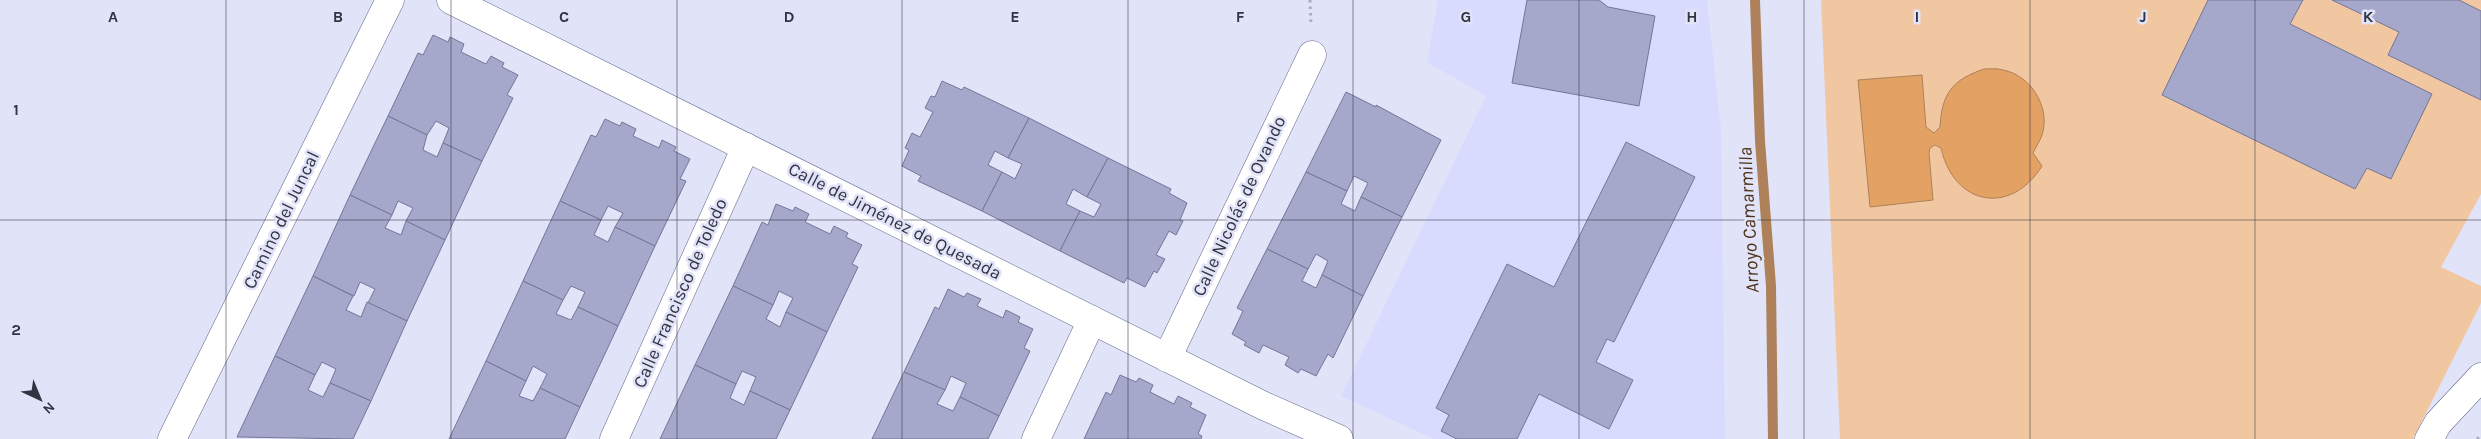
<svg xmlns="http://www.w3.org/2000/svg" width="2481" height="439" font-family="Karla,sans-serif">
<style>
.built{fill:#d8dbfe}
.green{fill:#f1c7a1}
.water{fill:#e3a264;stroke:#ae815a}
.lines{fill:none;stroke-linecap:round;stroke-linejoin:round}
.stream{stroke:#ae815a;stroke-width:10}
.building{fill:#a5a8ca;stroke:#747697}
.minor-casing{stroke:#656787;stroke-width:29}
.path{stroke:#aaacc0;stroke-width:3;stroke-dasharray:2.5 4;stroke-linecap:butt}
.minor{stroke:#fff;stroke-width:28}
.grid{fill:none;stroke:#333442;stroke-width:1;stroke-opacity:0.55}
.labels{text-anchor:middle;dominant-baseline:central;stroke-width:5;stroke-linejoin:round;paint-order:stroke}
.street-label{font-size:18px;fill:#333442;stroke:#e1e3f9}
.water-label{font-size:19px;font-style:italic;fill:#4d3117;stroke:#e1e3f9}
.grid-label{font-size:16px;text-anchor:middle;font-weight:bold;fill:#333442;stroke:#e1e3f9;stroke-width:5;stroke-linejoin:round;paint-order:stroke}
</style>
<rect width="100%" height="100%" fill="#e1e3f9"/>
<polygon class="built" points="1438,0 1707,0 1721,130 1725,439 1434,439 1341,396 1486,96 1427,62"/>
<polygon class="green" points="1821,0 2481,0 2481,194 2441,267 2481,286 2481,303 2413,439 1840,439"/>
<path class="water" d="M1984,69c6,0 13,-1 19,1 28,5 48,38 39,65 -2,6 -6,12 -9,18l9,13c-31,50 -88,40 -101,-18l-6,-3 -5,3 -1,5 4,47 -63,7 -12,-127 64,-5 4,52 8,6 6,-6c2,-34 12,-47 44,-58z"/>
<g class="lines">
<polyline class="stream" points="1755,0 1760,141 1771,286 1773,439"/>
</g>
<g class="building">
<polygon points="1527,0 1599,0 1608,7 1655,16 1639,106 1512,83"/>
<polygon points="2208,0 2303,0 2290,24 2432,94 2391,179 2367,168 2355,189 2162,95"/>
<polygon points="2332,0 2459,0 2481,11 2481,100 2388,55 2399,32"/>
<polygon points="433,35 448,42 450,37 464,44 461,52 486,64 491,56 504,63 502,67 518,75 507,95 513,98 482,161 443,143 449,128 436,121 427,135 388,116 418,53 423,55"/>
<polygon points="942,81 962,90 964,87 1029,118 1008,158 995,151 988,165 1002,172 982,211 918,181 921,176 902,166 909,150 905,148 912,133 920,137 933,112 925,108 931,96 935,97"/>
<polygon points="1346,92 1376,107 1376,105 1441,140 1402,217 1361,197 1368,183 1354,176 1347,191 1306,172"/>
<polygon points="388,116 427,135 423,150 437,157 443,143 482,161 445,240 406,221 413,208 398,201 392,215 350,195"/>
<polygon points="1029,118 1108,158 1087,197 1073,189 1066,204 1080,211 1060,251 982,211 1002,172 1015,179 1022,164 1008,158"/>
<polygon points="605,119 620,126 622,122 636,129 633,136 659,148 662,140 676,147 674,151 690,159 680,179 686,181 655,246 615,227 623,213 608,206 601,220 560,201 591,135 596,137"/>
<polygon points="1626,142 1695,177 1614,342 1607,339 1596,362 1633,380 1609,429 1539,394 1517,439 1457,439 1441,431 1449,415 1436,408 1507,264 1554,287"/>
<polygon points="1108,158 1171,189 1169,193 1187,203 1180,220 1183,221 1176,235 1169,231 1156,255 1165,259 1157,273 1154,271 1145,287 1127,278 1124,283 1060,251 1080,211 1094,217 1101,204 1087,197"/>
<polygon points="1306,172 1347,191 1341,204 1355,211 1361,197 1402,217 1363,296 1322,275 1328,261 1316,254 1308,269 1267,249"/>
<polygon points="350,195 392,215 385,228 401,235 406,221 445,240 407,321 368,303 375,289 360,282 354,296 313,276"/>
<polygon points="560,201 601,220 594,235 608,242 615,227 655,246 618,326 578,307 585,292 571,286 563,300 523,281"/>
<polygon points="776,204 793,211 795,207 809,214 805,222 830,234 834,226 848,233 846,237 862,245 852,264 858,267 827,332 786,312 793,298 779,291 773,305 733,286 762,222 768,225"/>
<polygon points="1267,249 1308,269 1302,281 1316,288 1322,275 1363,296 1333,358 1328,354 1316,376 1301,369 1298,373 1285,365 1289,357 1263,345 1259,353 1244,345 1246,342 1232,334 1243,311 1237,308"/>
<polygon points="313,276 353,296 346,310 361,317 367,302 407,321 371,401 330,383 336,369 322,362 315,375 275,356"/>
<polygon points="523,281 563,300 556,314 571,320 578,307 618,326 580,407 540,388 547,374 533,366 526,381 486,361"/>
<polygon points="733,286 773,305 766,319 780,327 786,312 827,332 790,410 750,391 756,377 742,371 736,384 695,365"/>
<polygon points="948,289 964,297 967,293 981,299 977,306 1003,318 1006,310 1020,317 1018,322 1033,329 1024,348 1030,351 999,416 960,397 966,383 951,376 945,390 904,372 935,307 939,309"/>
<polygon points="275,356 315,375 308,390 323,397 330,383 371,401 353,439 237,437"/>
<polygon points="486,361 526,381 519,396 533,401 540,388 580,407 565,439 449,439"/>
<polygon points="695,365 736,384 730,398 744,405 750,391 790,410 776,439 660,439"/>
<polygon points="904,372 945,390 937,404 953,411 960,397 999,416 988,439 872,439"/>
<polygon points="1120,375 1136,382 1139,378 1153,385 1150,392 1174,404 1178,396 1192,403 1190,407 1206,415 1198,434 1202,436 1201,439 1084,439 1106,392 1111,395"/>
</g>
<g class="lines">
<defs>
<g id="minor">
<polyline points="451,0 1264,406 1339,439"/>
<polyline points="1167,358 1312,55"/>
<polyline points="172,439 390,0"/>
<polyline points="614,439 746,147"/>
<polyline points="1036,439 1092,320"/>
<polyline points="2429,439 2438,423 2481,377"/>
</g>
</defs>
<use href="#minor" class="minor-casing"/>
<g class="path">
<polyline points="1310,0 1311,24"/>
<polyline points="2477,439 2481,435"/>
</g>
<use href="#minor" class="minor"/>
</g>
<path class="grid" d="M226,0v439M451,0v439M677,0v439M902,0v439M1128,0v439M1353,0v439M1579,0v439M1804,0v439M2030,0v439M2255,0v439M0,220h2481"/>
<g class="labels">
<g class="street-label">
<text transform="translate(1239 206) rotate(-65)">Calle Nicolás de Ovando</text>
<text transform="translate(281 220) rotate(-64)">Camino del Juncal</text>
<text transform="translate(895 221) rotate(27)">Calle de Jiménez de Quesada</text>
<text transform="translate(680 293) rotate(-66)">Calle Francisco de Toledo</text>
</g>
<g class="water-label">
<text transform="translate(1749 220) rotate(-93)">Arroyo Camarmilla</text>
</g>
</g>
<g class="grid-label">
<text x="113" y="22">A</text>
<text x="338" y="22">B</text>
<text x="564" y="22">C</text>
<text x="789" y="22">D</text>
<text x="1015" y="22">E</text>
<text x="1240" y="22">F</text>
<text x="1466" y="22">G</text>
<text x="1692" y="22">H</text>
<text x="1917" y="22">I</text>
<text x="2143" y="22">J</text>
<text x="2368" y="22">K</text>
<text x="16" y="115">1</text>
<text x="16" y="335">2</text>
</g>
<g transform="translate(40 399) rotate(136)" stroke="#e1e3f9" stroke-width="4" paint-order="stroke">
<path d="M0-4L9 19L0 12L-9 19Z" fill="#333442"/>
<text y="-8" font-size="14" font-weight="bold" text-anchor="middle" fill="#333442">N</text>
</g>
</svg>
